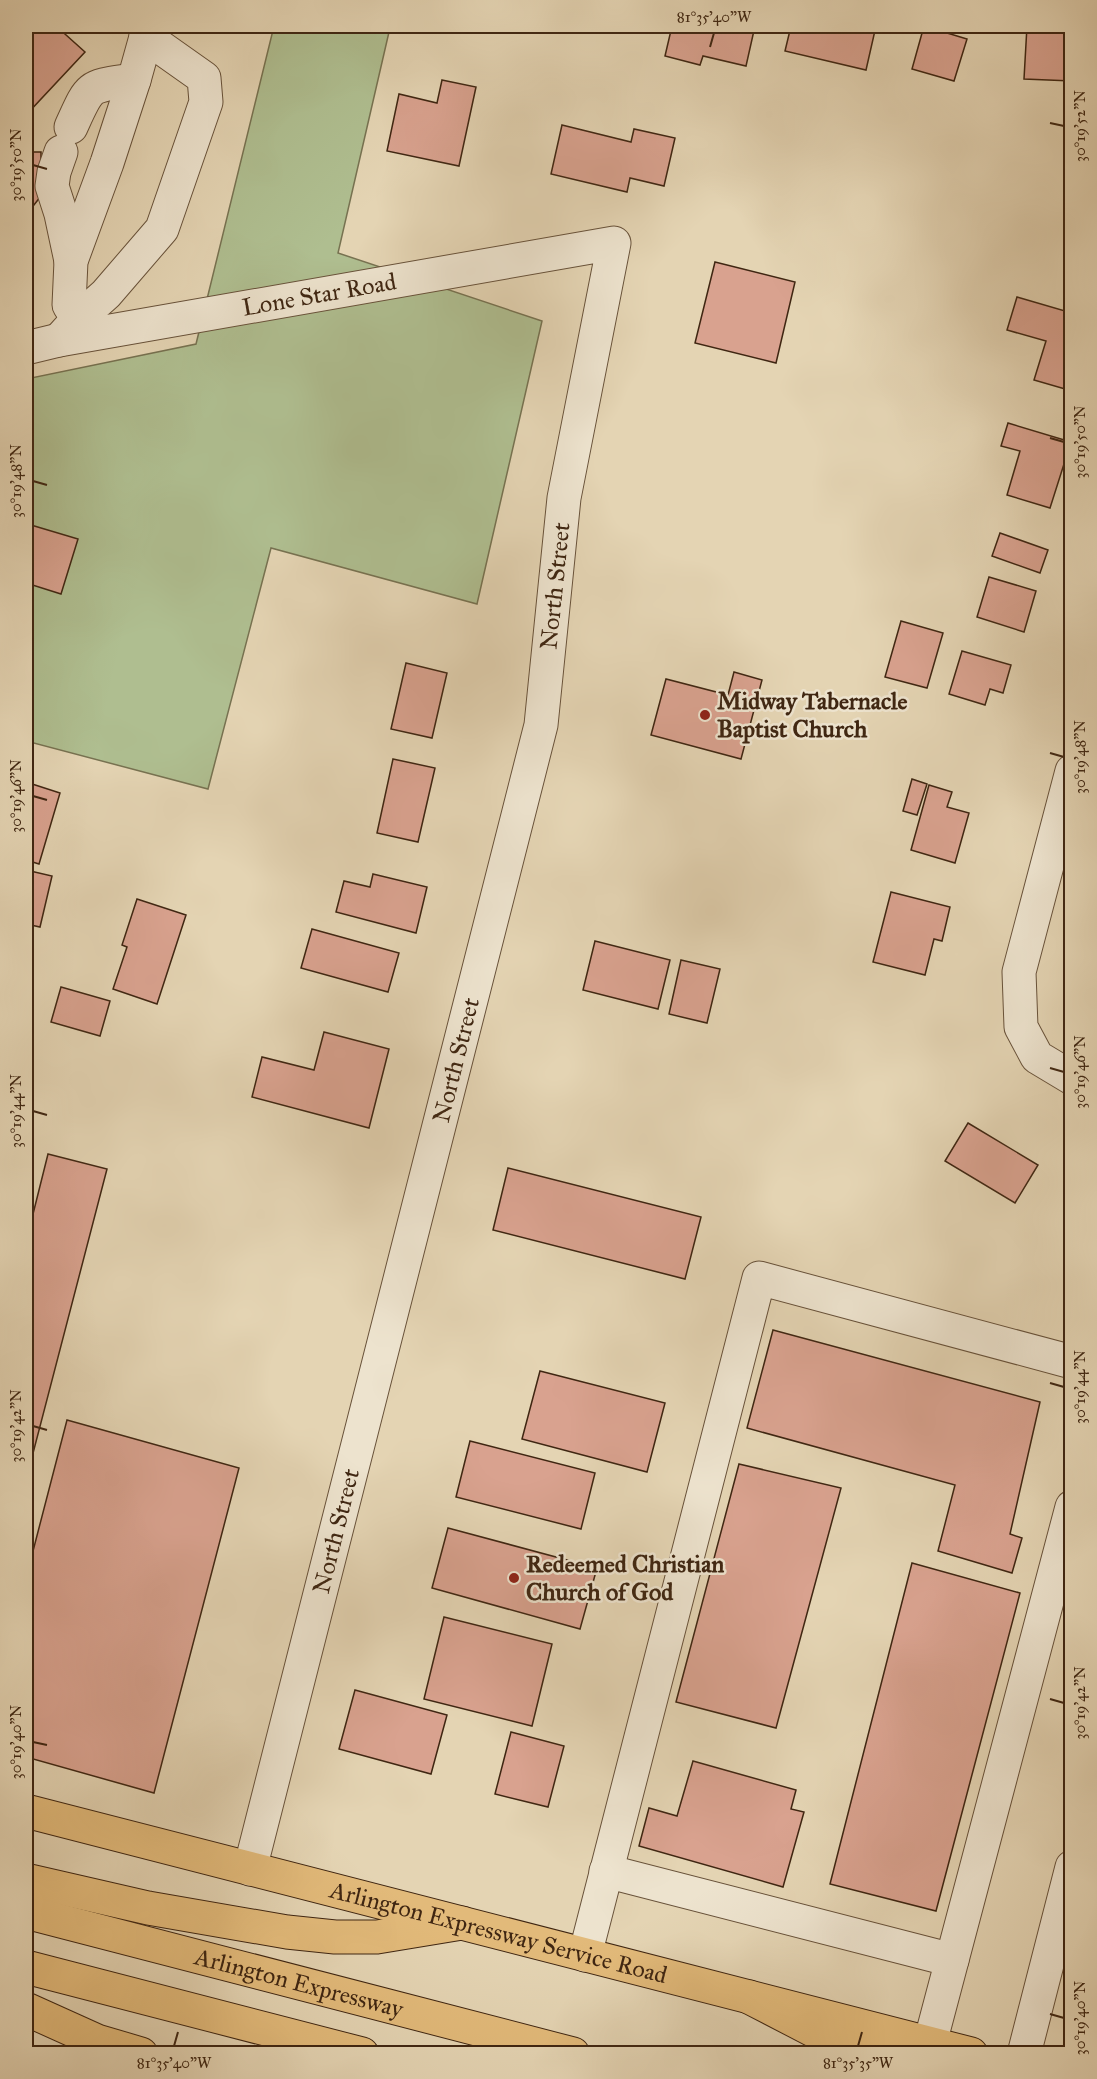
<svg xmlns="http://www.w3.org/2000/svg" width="1097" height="2079" font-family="'IM FELL Great Primer',serif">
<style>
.green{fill:#afbe90;stroke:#777251;stroke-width:1.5}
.building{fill:#d9a28f;stroke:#3f2612;stroke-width:1.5}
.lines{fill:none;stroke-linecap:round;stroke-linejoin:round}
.minor-casing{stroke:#68523a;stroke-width:35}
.major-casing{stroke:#3f2612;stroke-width:35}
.highway-casing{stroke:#3f2612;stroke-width:35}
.minor{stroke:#ede3ce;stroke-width:33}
.major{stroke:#e2ba7a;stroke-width:33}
.highway{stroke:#e2ba7a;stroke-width:33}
.ticks{fill:none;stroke:#3f2612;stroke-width:2}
.poi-dot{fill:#8f2418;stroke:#ede3ce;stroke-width:2}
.labels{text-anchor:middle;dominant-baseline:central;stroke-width:5;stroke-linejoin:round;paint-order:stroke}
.street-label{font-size:24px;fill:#3f2612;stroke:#ede3ce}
.poi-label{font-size:24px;font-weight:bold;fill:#3f2612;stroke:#ede3ce;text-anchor:start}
.neatline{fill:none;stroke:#3f2612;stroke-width:2}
.ticks-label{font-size:15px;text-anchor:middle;fill:#3f2612}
</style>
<rect width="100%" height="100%" fill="#e4d4b3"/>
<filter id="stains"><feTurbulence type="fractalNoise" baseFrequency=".00333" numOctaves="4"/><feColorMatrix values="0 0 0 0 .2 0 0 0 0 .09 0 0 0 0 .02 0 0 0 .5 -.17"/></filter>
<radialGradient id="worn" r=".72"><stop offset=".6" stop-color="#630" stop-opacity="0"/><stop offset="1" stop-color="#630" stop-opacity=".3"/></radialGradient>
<polygon class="green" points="274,26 365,26 389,32 338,253 542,321 477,604 271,548 208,789 26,741 26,379 196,344"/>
<g class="building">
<polygon points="26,26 56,26 85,52 26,115"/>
<polygon points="672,26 755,26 746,66 703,56 700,65 665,56"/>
<polygon points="791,26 876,26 866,70 785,51"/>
<polygon points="924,26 967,39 954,81 912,69"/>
<polygon points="1027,26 1072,26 1072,81 1024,79"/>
<polygon points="442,80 476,87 459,166 387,151 399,94 437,103"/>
<polygon points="562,125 631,142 634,129 675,138 664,186 630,178 627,192 551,174"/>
<polygon points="26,152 41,152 41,196 26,215"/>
<polygon points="715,262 795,282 776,363 695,343"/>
<polygon points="1017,297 1072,313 1072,391 1034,380 1046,341 1007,330"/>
<polygon points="1008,423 1071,442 1050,508 1007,495 1020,451 1001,446"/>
<polygon points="31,525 78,539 61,594 26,583 26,545"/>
<polygon points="1000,533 1048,550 1040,573 992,556"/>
<polygon points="989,577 1036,591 1024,632 977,617"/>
<polygon points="901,621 943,633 927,688 885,677"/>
<polygon points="962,651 1011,665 1003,693 990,689 985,705 949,694"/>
<polygon points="406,663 447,673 432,738 391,729"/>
<polygon points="734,672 762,680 741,759 651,735 666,679 728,695"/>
<polygon points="393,759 435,768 418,842 377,833"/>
<polygon points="912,779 927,784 917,815 903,811"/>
<polygon points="26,782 60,793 39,864 26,860"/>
<polygon points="929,785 952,792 947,807 969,813 955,863 911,850"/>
<polygon points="26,870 52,876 40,927 26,924"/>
<polygon points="373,874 427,887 416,933 336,912 344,881 370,887"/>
<polygon points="891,892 950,907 942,941 934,939 925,975 873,962"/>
<polygon points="137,899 186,915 157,1004 113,989 127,947 122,945"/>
<polygon points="312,929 399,953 388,992 301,968"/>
<polygon points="595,941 670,960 658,1009 583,990"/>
<polygon points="681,960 720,969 707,1023 669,1014"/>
<polygon points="61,987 110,1001 100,1036 51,1022"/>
<polygon points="324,1032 389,1049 369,1128 252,1097 262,1057 314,1070"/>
<polygon points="968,1123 1038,1165 1015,1203 945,1161"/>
<polygon points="48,1154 107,1169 31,1461 26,1460 26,1242"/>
<polygon points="508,1168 701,1217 685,1279 493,1230"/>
<polygon points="773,1330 1040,1402 1010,1534 1022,1538 1012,1573 938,1551 955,1485 747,1428"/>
<polygon points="540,1371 665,1403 647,1472 522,1439"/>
<polygon points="67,1420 239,1468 154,1793 26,1757 26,1578"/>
<polygon points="470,1441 595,1473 581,1529 456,1497"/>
<polygon points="739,1464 841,1488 776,1728 676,1702"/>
<polygon points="448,1528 597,1568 580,1629 432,1588"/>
<polygon points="912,1563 1020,1593 936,1911 830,1884"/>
<polygon points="444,1617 552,1644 532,1726 424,1699"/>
<polygon points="355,1690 447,1715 431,1774 339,1749"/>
<polygon points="511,1732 564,1746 548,1807 495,1794"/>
<polygon points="693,1761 796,1790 791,1809 804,1812 783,1887 639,1846 649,1808 677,1816"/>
</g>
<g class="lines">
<defs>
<g id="minor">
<path d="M71,127c20,-44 16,-40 63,-47"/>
<polyline points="61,152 54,172 52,186 61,214 71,261"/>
<polyline points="78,319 69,305 71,261 107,163 134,80 146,37 146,26"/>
<polyline points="59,340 78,319 106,294 162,229 206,102 204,78 146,37"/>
<path id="s1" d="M26,348l33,-8 555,-97 -50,255 -23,227 -291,1144"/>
<polyline points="1072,771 1019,972 1021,1027 1037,1057 1072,1078"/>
<polyline points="606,1871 952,1960"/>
<polyline points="585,1955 759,1278 1072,1362"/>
<polyline points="930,2043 1072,1507"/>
<polyline points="1024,2054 1072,1867"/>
</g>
<g id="major">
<path id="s2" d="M26,1811l945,243"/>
</g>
<g id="highway">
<polyline points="26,1880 148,1908 287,1932 335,1937 377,1937 462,1923"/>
<path id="s3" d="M26,1912l547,142"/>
<polyline points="26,1967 362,2054"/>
<polyline points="749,1997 859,2054"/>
<polyline points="26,2009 97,2041 141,2054"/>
</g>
</defs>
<use href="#minor" class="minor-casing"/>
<use href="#major" class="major-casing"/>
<use href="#highway" class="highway-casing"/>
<use href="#minor" class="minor"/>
<use href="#major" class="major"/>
<use href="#highway" class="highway"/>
</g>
<path class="ticks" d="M710,47l4,-14M1050,123l14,3M33,165l14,4M1050,438l14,4M33,481l14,4M1050,753l14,4M33,796l14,4M1050,1068l14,4M33,1111l14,4M1050,1383l14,4M33,1426l14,4M1050,1699l14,4M33,1742l14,3M1050,2014l14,4M174,2046l4,-14M858,2046l4,-14"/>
<g class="poi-dot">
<circle cx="705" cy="715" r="6"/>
<circle cx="514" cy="1578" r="6"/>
</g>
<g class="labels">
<g class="street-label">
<text stroke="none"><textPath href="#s1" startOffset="298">Lone Star Road</textPath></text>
<text transform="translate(555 586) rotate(-84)">North Street</text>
<text transform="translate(456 1060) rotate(-76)">North Street</text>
<text transform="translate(336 1531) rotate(-76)">North Street</text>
<text stroke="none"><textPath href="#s2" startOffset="488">Arlington Expressway Service Road</textPath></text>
<text stroke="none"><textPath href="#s3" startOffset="282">Arlington Expressway</textPath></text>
</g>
<g class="poi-label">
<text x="717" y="701">Midway Tabernacle<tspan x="717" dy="28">Baptist Church</tspan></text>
<text x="526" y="1564">Redeemed Christian<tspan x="526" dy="28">Church of God</tspan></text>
</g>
</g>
<rect width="1097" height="2079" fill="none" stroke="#e4d4b3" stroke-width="66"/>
<rect x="33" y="33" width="1031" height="2013" class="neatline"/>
<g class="ticks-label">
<text x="714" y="22">81°35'40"W</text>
<text transform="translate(1080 126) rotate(-90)" y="5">30°19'52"N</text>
<text transform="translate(16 165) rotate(-90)" y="5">30°19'50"N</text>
<text transform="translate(1080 442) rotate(-90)" y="5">30°19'50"N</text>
<text transform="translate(16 481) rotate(-90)" y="5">30°19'48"N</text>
<text transform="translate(1080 757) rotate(-90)" y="5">30°19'48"N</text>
<text transform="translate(16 796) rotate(-90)" y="5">30°19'46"N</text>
<text transform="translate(1080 1072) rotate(-90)" y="5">30°19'46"N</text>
<text transform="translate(16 1111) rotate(-90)" y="5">30°19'44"N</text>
<text transform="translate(1080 1387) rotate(-90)" y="5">30°19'44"N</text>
<text transform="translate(16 1426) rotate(-90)" y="5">30°19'42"N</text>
<text transform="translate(1080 1703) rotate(-90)" y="5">30°19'42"N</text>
<text transform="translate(16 1742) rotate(-90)" y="5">30°19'40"N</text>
<text transform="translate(1080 2018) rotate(-90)" y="5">30°19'40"N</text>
<text x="174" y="2068">81°35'40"W</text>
<text x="858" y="2068">81°35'35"W</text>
</g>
<rect width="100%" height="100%" filter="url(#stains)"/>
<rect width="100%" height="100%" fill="url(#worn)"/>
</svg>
